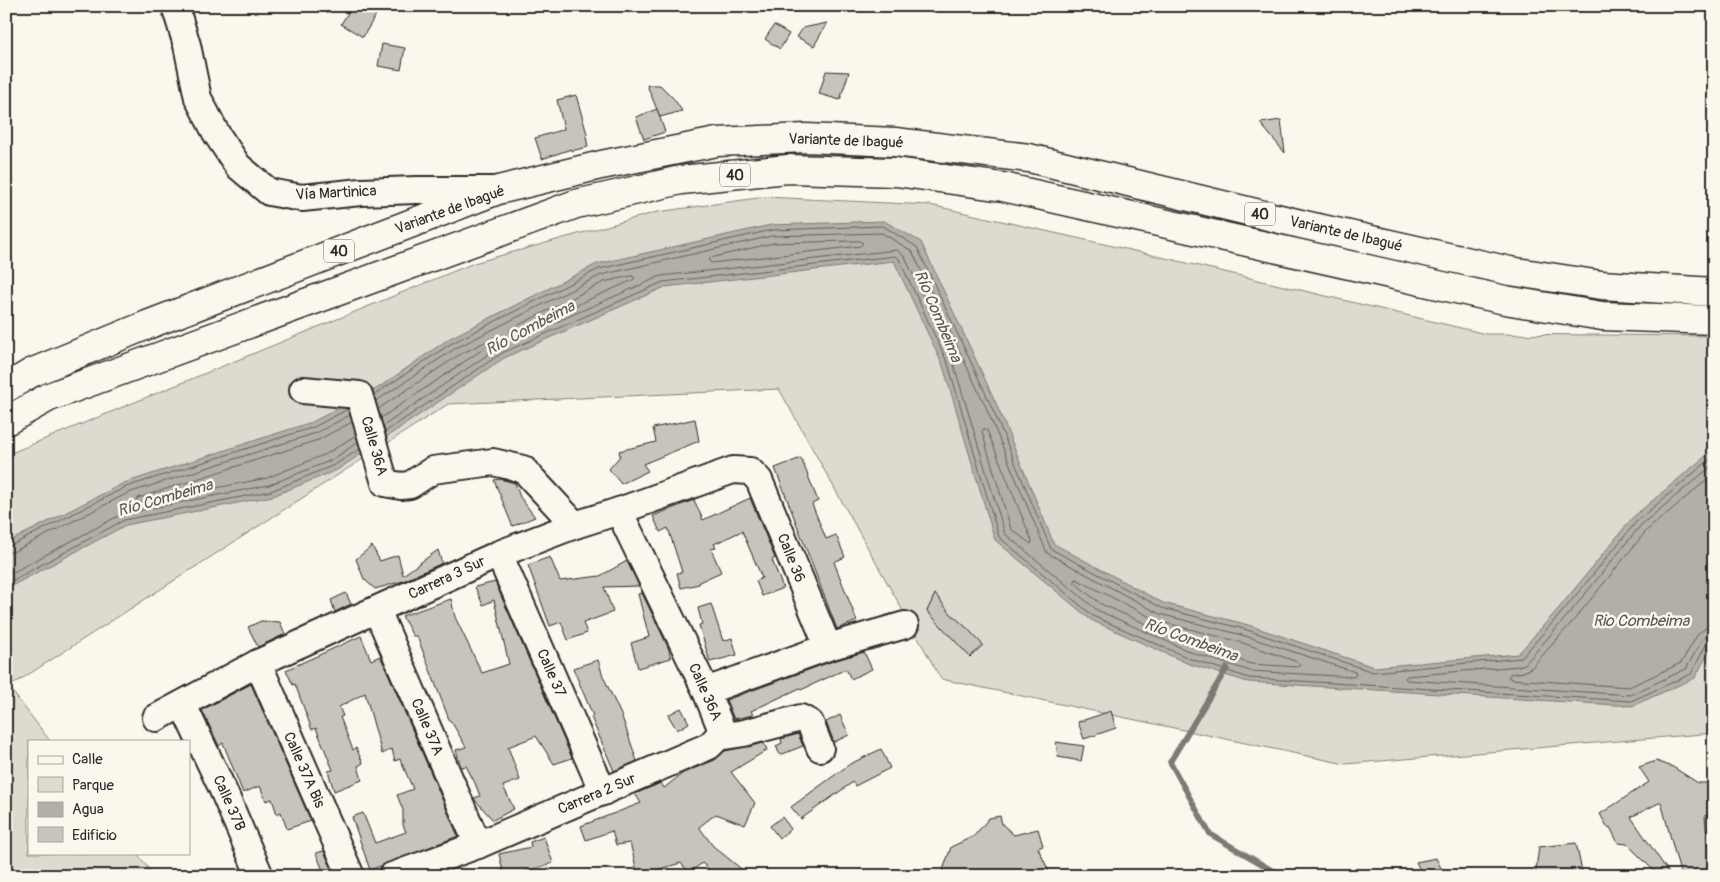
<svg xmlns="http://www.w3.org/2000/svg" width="1720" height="882" font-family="Pangolin,sans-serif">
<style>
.green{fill:#dddad0;stroke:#84827e}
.water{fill:#b1afa7;stroke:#7b7a75}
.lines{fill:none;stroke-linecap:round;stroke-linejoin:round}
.shore{stroke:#61605d;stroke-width:1}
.stream{stroke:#7b7a75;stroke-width:5.5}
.building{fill:#c7c4bc;stroke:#2b2b2b}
.minor-casing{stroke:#2b2b2b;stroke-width:30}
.highway-casing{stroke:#2b2b2b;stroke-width:31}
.minor{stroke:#fbf7ec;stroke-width:26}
.highway{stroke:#fbf7ec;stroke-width:28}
.labels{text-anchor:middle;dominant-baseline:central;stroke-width:5;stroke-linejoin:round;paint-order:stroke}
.shield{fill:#fbf7ec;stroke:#696865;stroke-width:1}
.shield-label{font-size:14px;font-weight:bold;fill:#2b2b2b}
.street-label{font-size:15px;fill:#2b2b2b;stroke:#fbf7ec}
.water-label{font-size:16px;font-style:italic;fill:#5a5956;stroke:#fbf7ec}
</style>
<rect width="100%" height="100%" fill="#fbf7ec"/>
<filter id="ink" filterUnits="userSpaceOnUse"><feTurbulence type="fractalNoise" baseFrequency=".02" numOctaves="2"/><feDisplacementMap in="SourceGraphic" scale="10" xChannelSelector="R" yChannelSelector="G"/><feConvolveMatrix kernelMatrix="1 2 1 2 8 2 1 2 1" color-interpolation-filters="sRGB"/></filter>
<g filter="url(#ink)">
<polygon class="green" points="765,197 930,205 1157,256 1486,334 1714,336 1714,733 1345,764 941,679 779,389 448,404 9,687 50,741 29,741 29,853 137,853 154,876 6,876 6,455 474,263 657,212"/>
<polygon class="water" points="884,221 921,242 995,401 1054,544 1163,603 1245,624 1374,667 1518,654 1559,608 1633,517 1714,449 1714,642 1695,678 1632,706 1248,682 1189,664 1091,620 995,540 943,366 894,261 665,287 504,358 337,470 273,496 126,525 6,589 6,543 124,483 312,422 378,388 450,338 597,264 771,225"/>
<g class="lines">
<g class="shore">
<polygon points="860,241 863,243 860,246 711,263 709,261 710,258 773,243"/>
<polygon points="632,276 635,278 633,280 513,333 509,332 511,329 604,282"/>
<polyline points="374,395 452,343 599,269 772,230 883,226 917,247 990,403 1051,549 1162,608 1244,629 1373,672 1521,658 1563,611 1637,521 1714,456"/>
<polyline points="376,401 456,348 601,275 772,236 882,233 912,251 985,405 1047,553 1160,614 1242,635 1355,672 1356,675 1354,677 1250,671 1193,653 1097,610 1005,534 953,362 905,257 897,250 661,276 499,347 383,426"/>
<polyline points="378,409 459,355 487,341 490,342 489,345 381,418"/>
<polyline points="352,422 318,440 138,498 136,501 139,503 267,478 328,453 356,435"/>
<polygon points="984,429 987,430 1032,541 1031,544 1011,529 982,432"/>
<polyline points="385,432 502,353 663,282 895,256 899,259 948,364 999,537 1093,616 1191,659 1249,678 1631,701 1691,674 1707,643 1714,641"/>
<polyline points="1714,464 1641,525 1568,615 1525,664 1519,666 1407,676 1405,678 1407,680 1630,695 1686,669 1702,640 1707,636 1714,635"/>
<polyline points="1714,474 1647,530 1574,620 1532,667 1524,672 1510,674 1508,677 1511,679 1629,687 1681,663 1698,634 1706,628 1714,627"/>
<polyline points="6,547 10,546 126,487 314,427 348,409"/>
<polyline points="6,553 13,552 128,493 316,433 350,415"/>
<polyline points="6,576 122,514 269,485 332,460 358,442"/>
<polygon points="1076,579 1158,621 1240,642 1298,662 1300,665 1297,667 1251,664 1196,646 1101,604 1075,583"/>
<polyline points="6,584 124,520 271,491 334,465 360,449"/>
</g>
<polyline class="stream" points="1227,668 1170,762 1210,834 1282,876"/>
</g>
<g class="building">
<polygon points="352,6 381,6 363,37 341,24"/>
<polygon points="827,23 814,46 797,37 803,28"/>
<polygon points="774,25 789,34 780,49 765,39"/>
<polygon points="382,44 405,48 401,70 378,66"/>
<polygon points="826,71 849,72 840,100 819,94"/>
<polygon points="647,85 660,85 674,99 682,111 660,117"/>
<polygon points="576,95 587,134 586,136 588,147 571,151 571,149 542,159 535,138 564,129 557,100"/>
<polygon points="657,109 665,132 644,139 636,117"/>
<polygon points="1281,120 1285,153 1260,123"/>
<polygon points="695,419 699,441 643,464 648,471 621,484 609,469 620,456 619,451 656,442 653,428"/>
<polygon points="801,458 818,501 812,504 826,539 836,535 845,557 834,562 857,621 837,629 775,468"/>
<polygon points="500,479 515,483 520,497 535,517 513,526 512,525 494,480"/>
<polygon points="750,498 775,558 772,560 783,588 762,596 756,581 762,578 742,531 714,544 716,548 711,549 721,572 699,582 699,584 681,588 677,573 682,572 668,528 660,532 653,516 694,500 703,520"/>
<polygon points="372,546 380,561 398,555 403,575 438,550 442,563 403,581 375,589 364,579 356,559"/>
<polygon points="550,557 560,581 600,576 627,561 639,586 604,587 613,612 583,623 587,633 568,640 561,622 550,626 528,565"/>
<polygon points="495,582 572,758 554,764 536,736 508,747 520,780 503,786 514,809 493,820 475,800 474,798 480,796 475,783 466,766 461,767 456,750 466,747 451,721 450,722 417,636 413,636 402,616 451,599 455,617 482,673 509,664 494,600 483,605 475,587"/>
<polygon points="346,593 351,604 335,612 331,600"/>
<polygon points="642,593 668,647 671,658 638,668 631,643 649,637 638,594"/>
<polygon points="935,594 950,613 968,629 983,645 970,657 927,611"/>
<polygon points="711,604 723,641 732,638 737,655 710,662 699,625 702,624 698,608"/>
<polygon points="261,621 280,622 285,634 258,647 248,627"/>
<polygon points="361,636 371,660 380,656 384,664 458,836 370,870 352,817 363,813 375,843 406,832 403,825 403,810 397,795 413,789 400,759 395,761 392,749 382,754 365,693 339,707 343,716 340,717 353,750 356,748 363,763 358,766 362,780 334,791 328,771 333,770 316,728 312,730 295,684 293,685 286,670"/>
<polygon points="864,652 872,669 851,679 846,669 801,690 800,688 751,711 753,715 734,719 726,700 833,661"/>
<polygon points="598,660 603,676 622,717 637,761 614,771 591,717 593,716 573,668"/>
<polygon points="251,684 311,821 287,829 281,812 277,814 272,799 266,801 260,786 243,793 223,743 219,746 202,710"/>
<polygon points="681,708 689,723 677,730 668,715"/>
<polygon points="1111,711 1116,728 1084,739 1078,722"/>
<polygon points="840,715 849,735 834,742 826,722"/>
<polygon points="798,734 803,746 780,755 776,746 782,743 781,739"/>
<polygon points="1056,742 1084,746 1081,761 1058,757"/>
<polygon points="764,743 767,750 731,772 755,803 745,825 716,814 699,827 713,846 750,876 702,876 710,870 702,863 689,873 681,863 638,875 630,843 616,845 612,831 586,840 581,826 641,803 635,794 661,783 664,788 683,773 715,760 725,751"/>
<polygon points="881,749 890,768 855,786 853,782 801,819 791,807 850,764"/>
<polygon points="1656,761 1673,767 1698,783 1714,783 1714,813 1705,816 1708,849 1714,847 1714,876 1681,876 1661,802 1631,817 1671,876 1659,876 1627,844 1618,843 1610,827 1608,828 1600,814 1649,782 1639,767"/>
<polygon points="1000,816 1002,824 1014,835 1038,829 1043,846 1038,848 1051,876 941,876 951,847 974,836 989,818"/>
<polygon points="782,817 791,829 779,838 770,826"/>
<polygon points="544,837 553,863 524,872 524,876 504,876 499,854 531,847 530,842"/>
<polygon points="1576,843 1583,876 1535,876 1539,847"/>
<polygon points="324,851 335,876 325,876 316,853"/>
<polygon points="1436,858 1445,876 1423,876 1416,862"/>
</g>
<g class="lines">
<defs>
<g id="minor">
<polyline points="175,6 187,45 198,98 216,133 238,166 269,192 302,198 361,192 416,190 495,190"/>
<polyline points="303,390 359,395 385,483 401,486 410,485 433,470 493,462 523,469 575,525"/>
<polyline points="619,511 706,691 721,728 718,737"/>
<polyline points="499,554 603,792"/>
<polyline points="377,610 478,845"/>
<polyline points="258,663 351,876"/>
<polyline points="706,691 828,647 905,625"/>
<polyline points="183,705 223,790 260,876"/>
<polyline points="156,718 258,663 499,554 575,525 619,511 733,470 750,471 759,480 828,647"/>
<polyline points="392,876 478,845 709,746 718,737 744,733 801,718 810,723 820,748"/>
</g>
<g id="highway">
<polyline points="6,388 31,373 147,325 498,190 601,165 717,142 806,138 895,142 1029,158 1305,225 1510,271 1601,285 1714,292"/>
<polyline points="6,421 49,397 576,204 681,180 788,169 896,172 1003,187 1505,300 1602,316 1714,320"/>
</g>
</defs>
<use href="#minor" class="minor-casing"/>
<use href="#highway" class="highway-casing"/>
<use href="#minor" class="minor"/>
<use href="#highway" class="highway"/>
</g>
</g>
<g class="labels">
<g class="shield">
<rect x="720" y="163.5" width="30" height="23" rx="4"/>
<rect x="1245" y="202.5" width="30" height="23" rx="4"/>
<rect x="324" y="239.5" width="30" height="23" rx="4"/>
</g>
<g class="shield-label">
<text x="735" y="175">40</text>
<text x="1260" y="214">40</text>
<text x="339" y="251">40</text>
</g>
<g class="street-label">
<text transform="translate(846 141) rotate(2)">Variante de Ibagué</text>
<text transform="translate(336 193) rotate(-3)">Vía Martinica</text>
<text transform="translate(450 210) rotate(-20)">Variante de Ibagué</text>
<text transform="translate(1346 234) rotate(13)">Variante de Ibagué</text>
<text transform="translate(374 446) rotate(74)">Calle 36A</text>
<text transform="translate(791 558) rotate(68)">Calle 36</text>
<text transform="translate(447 578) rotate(-25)">Carrera 3 Sur</text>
<text transform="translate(551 673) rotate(66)">Calle 37</text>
<text transform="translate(705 692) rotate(66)">Calle 36A</text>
<text transform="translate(427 727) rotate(67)">Calle 37A</text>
<text transform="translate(304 770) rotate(66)">Calle 37A Bis</text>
<text transform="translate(597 794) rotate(-23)">Carrera 2 Sur</text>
<text transform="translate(229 803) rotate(66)">Calle 37B</text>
</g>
<g class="water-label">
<text transform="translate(938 316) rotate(67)">Río Combeima</text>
<text transform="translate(530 328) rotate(-28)">Río Combeima</text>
<text transform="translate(165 498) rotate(-16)">Río Combeima</text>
<text x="1641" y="621">Rio Combeima</text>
<text transform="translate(1191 640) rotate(20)">Río Combeima</text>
</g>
</g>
<rect width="1720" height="882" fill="none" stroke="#fbf7ec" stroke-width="25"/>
<rect x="12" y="12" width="1695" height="857" fill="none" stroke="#2b2b2b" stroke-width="2" filter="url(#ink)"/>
<rect x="28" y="740" width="162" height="115" fill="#fbf7ec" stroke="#a8a59f"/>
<rect x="38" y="756" width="25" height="8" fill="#fbf7ec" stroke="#a8a59f"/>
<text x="72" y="764" font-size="15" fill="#2b2b2b">Calle</text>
<rect x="38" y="777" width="25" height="15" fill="#dddad0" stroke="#a8a59f"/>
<text x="72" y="790" font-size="15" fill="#2b2b2b">Parque</text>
<rect x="38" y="802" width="25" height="15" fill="#b1afa7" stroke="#a8a59f"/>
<text x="72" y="814" font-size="15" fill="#2b2b2b">Agua</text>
<rect x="38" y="827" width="25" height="15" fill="#c7c4bc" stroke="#a8a59f"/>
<text x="72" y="840" font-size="15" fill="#2b2b2b">Edificio</text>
</svg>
